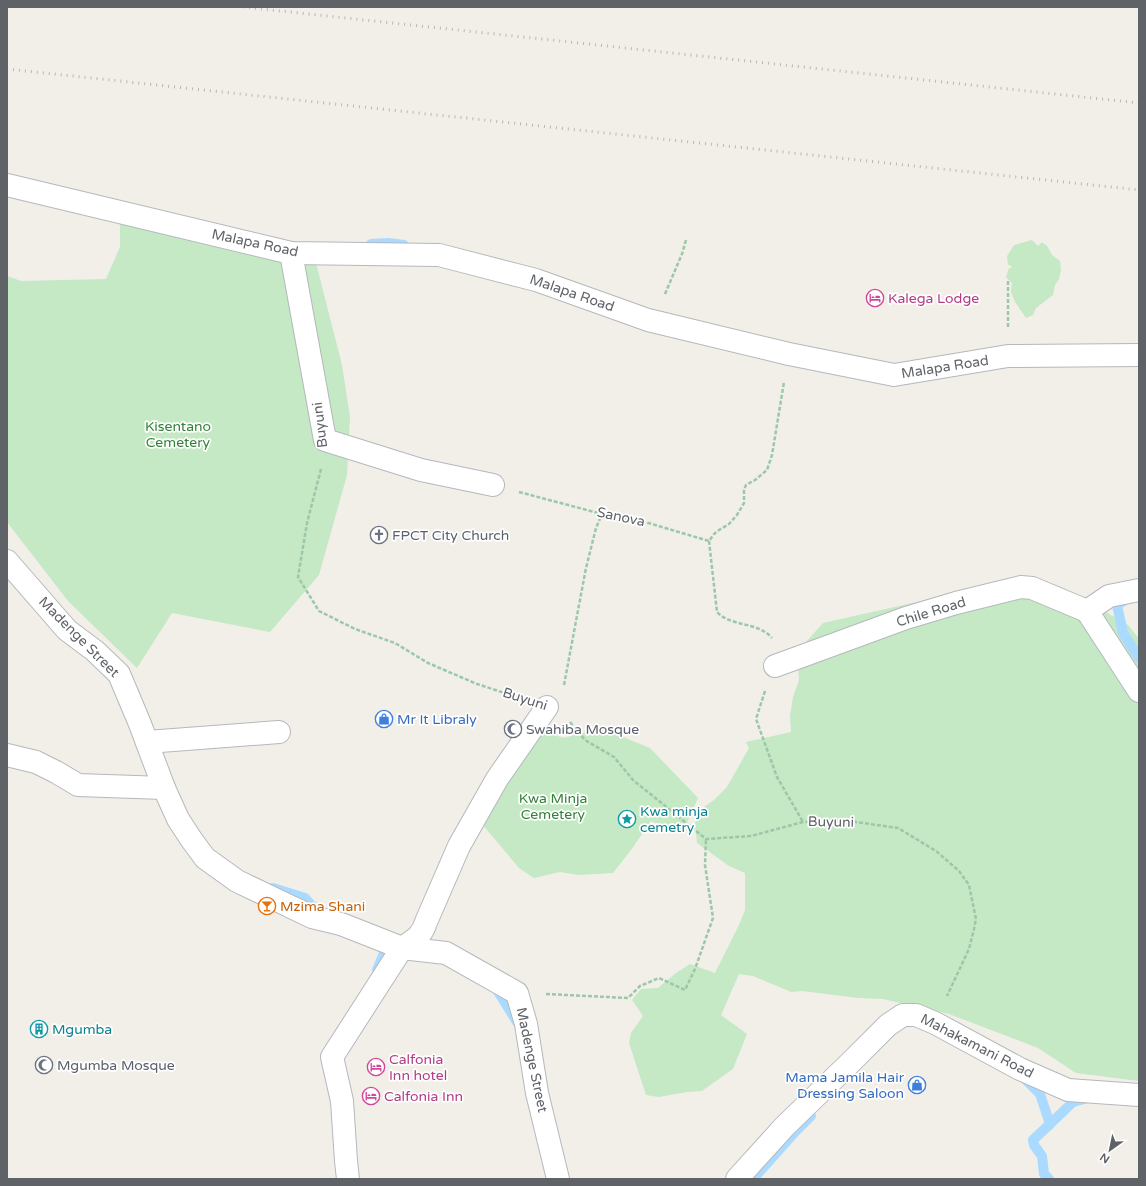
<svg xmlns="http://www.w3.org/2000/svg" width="1146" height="1186" font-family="'Varela Round',sans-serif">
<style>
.green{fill:#c5e8c5}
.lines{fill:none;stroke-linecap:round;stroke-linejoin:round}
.stream{stroke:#aadaff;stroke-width:10}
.minor-casing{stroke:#b5b8bc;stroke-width:24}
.path{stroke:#9cc7a9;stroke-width:2.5;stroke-dasharray:4 2;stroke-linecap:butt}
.minor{stroke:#fff;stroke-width:22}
.rail{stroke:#b6b7b8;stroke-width:3;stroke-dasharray:1 5;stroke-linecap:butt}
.labels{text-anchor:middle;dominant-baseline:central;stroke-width:3.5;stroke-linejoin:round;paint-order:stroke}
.street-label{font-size:14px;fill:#5f6368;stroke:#fff}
.hotel-label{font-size:14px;fill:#b23c85;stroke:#fff;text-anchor:start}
.park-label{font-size:14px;fill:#348238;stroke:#fff}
.worship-label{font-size:14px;fill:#5b616d;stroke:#fff;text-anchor:start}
.shop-label{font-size:14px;fill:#366cbe;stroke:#fff;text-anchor:start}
.culture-label{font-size:14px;fill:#0d838f;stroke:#fff;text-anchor:start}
.food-label{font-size:14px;fill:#c56008;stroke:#fff;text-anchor:start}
</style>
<rect width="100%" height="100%" fill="#f1efe8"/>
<g class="green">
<polygon points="120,215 313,251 342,365 350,417 347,475 319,575 270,632 172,613 137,668 68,601 7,522 7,276 21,281 106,279 120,247"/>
<polygon points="1032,240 1038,246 1042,242 1047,246 1052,255 1060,261 1061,270 1059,279 1055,285 1053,295 1036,308 1033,315 1026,318 1015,302 1011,292 1012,283 1006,277 1009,268 1012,268 1010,265 1008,265 1007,256 1014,245"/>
<polygon points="1054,584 1070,591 1128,625 1139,639 1139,1081 1076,1073 1038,1048 949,1014 883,999 858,998 802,991 791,992 753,976 739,974 721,1015 747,1034 733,1069 702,1091 687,1092 659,1097 646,1095 629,1043 631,1033 643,1016 632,1000 641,989 658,988 676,973 690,964 715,973 739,925 745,910 745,873 729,866 697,843 695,823 704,807 714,800 727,787 749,748 746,742 791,732 790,716 793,697 799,680 797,652 823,623 917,602 979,586"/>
<polygon points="601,728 650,748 698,798 682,834 651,821 631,850 613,873 579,875 560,872 534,878 519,868 482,824 492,769 542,731 564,738"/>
</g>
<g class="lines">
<g class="stream">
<polyline points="371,244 388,243 404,245"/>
<polyline points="1127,599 1117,605 1123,633 1139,658"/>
<polyline points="273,888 305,898 312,906 321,910"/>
<polyline points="377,970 385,951 397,949"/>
<polyline points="496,988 517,1022"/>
<polyline points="1023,1077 1040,1094 1050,1124 1073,1102 1088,1098"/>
<polyline points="753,1179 795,1132 811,1116"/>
<polyline points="1049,1179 1044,1174 1042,1156 1034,1145 1033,1140 1050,1124"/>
</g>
<defs>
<g id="minor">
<polyline points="7,185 291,253 439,255 536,280 648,320 789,354 894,375 1008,356 1139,355"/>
<polyline points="291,253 325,440 421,470 493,485"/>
<polyline points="7,561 67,630 95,651 119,674 140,724 164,788 178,819 191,839 205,858 237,881 312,917 341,924 402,948 446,953 517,993 526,1024 537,1093 558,1179"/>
<polyline points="1087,611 1109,596 1139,590"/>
<polyline points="775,666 906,618 956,603 1021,587 1032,588 1087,611 1139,691"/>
<polyline points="147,742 279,732"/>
<polyline points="7,755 36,762 56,772 78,785 164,788"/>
<path d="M348,1179l-2,-18 -4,-60 -10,-44 70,-109c12,-8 20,-12 24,-26l33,-76 38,-67 50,-72"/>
<polyline points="737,1179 784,1127 852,1061 888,1025 903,1015 916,1015 935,1023 1020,1069 1068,1090 1139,1095"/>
</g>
</defs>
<use href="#minor" class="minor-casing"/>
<g class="path">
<polyline points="1008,281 1008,329"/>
<polyline points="665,294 682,254 686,240"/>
<polyline points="321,469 307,523 298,577 319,611 355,629 395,643 428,663 477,684 520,698"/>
<polyline points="519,492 602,514 645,522 709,541 714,534 719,530 729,524 737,515 744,503 744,490 746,485 755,480 767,470 772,455 784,382"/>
<path d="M709,541l8,71c2,2 5,5 8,6 15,8 35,6 47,20"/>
<polyline points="564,685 586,568 596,528 602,514"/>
<polyline points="765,691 756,719 777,777 803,822"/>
<polyline points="570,722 585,740 614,757 633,780 706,839 751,836 803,822 842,820 898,828 936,851 959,871 969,885 976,919 974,929 969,949 947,996"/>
<polyline points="546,994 628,998 640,986 659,978 685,990 695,969 713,918 705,865 706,839"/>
</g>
<use href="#minor" class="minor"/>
<g class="rail">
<polyline points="243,7 1139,103"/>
<polyline points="7,69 1139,190"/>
</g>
</g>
<defs>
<symbol id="hotel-ring" viewBox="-11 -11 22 22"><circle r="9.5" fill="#fff" stroke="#d1479c" stroke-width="1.5"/><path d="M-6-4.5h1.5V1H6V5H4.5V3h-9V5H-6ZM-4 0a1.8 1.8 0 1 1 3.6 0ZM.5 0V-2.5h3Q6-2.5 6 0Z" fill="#d1479c"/></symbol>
<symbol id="church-ring" viewBox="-11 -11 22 22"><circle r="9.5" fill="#fff" stroke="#6b7280" stroke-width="1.5"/><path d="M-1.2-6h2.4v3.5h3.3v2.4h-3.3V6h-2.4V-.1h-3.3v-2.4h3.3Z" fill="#6b7280"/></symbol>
<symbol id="shop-ring" viewBox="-11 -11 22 22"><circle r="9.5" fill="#fff" stroke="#3f7fe0" stroke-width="1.5"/><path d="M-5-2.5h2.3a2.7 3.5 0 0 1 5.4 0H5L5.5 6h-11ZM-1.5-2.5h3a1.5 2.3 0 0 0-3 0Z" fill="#3f7fe0"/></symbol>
<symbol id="mosque-ring" viewBox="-11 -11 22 22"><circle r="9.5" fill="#fff" stroke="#6b7280" stroke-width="1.5"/><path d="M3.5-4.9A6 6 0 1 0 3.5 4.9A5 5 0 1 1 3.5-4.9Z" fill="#6b7280"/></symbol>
<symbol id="sight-ring" viewBox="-11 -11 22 22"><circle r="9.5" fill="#fff" stroke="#0f9aa8" stroke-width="1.5"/><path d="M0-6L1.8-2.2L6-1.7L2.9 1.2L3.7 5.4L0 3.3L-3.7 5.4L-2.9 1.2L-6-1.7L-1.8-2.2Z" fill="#0f9aa8"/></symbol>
<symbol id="bar-ring" viewBox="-11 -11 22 22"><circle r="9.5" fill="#fff" stroke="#e8710a" stroke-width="1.5"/><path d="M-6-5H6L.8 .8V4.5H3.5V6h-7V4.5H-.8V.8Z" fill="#e8710a"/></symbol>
<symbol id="building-ring" viewBox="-11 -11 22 22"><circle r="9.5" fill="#fff" stroke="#0f9aa8" stroke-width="1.5"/><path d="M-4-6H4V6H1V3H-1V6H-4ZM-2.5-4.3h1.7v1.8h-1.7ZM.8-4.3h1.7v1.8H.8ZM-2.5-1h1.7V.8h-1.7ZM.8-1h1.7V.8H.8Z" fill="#0f9aa8"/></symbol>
</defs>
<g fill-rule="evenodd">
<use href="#hotel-ring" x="865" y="288" width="20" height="20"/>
<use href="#church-ring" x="369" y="525" width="20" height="20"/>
<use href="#shop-ring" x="374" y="709" width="20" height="20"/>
<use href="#mosque-ring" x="503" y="719" width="20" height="20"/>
<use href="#sight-ring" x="617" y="809" width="20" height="20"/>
<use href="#bar-ring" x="257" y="896" width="20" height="20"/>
<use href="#building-ring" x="29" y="1019" width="20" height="20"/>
<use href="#mosque-ring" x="34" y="1055" width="20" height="20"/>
<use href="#hotel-ring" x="366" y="1057" width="20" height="20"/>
<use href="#shop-ring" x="907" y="1075" width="20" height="20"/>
<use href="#hotel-ring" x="361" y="1086" width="20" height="20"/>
</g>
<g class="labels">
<g class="street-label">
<text transform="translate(255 243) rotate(12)">Malapa Road</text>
<text transform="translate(572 293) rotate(19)">Malapa Road</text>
<text transform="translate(945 367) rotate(-9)">Malapa Road</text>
<text transform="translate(320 425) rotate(-97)">Buyuni</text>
<text transform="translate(621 517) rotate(12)">Sanova</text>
<text transform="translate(931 612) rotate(-17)">Chile Road</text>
<text transform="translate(79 637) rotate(45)">Madenge Street</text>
<text transform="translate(525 699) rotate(18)">Buyuni</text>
<text transform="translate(831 822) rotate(1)">Buyuni</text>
<text transform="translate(977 1046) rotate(27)">Mahakamani Road</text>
<text transform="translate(532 1060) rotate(78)">Madenge Street</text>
</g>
<g class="hotel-label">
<text x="888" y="298">Kalega Lodge</text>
<text x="389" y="1059">Calfonia<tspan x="389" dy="16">Inn hotel</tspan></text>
<text x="384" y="1096">Calfonia Inn</text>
</g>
<g class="park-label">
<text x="178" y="426">Kisentano<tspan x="178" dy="16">Cemetery</tspan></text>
<text x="553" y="798">Kwa Minja<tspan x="553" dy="16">Cemetery</tspan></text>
</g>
<g class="worship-label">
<text x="392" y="535">FPCT City Church</text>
<text x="526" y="729">Swahiba Mosque</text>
<text x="57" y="1065">Mgumba Mosque</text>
</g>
<g class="shop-label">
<text x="397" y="719">Mr It Libraly</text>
<text x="904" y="1077" text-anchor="end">Mama Jamila Hair<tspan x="904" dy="16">Dressing Saloon</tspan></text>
</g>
<g class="culture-label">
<text x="640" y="811">Kwa minja<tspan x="640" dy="16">cemetry</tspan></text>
<text x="52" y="1029">Mgumba</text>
</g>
<g class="food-label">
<text x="280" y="906">Mzima Shani</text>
</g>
</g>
<rect width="1146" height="1186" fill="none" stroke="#5f6368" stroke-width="16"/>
<g transform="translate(1110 1150) rotate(213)" stroke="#ffffff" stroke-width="3" paint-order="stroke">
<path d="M0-3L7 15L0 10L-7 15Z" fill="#5f6368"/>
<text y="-6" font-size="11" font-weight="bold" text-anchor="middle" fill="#5f6368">N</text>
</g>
</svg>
